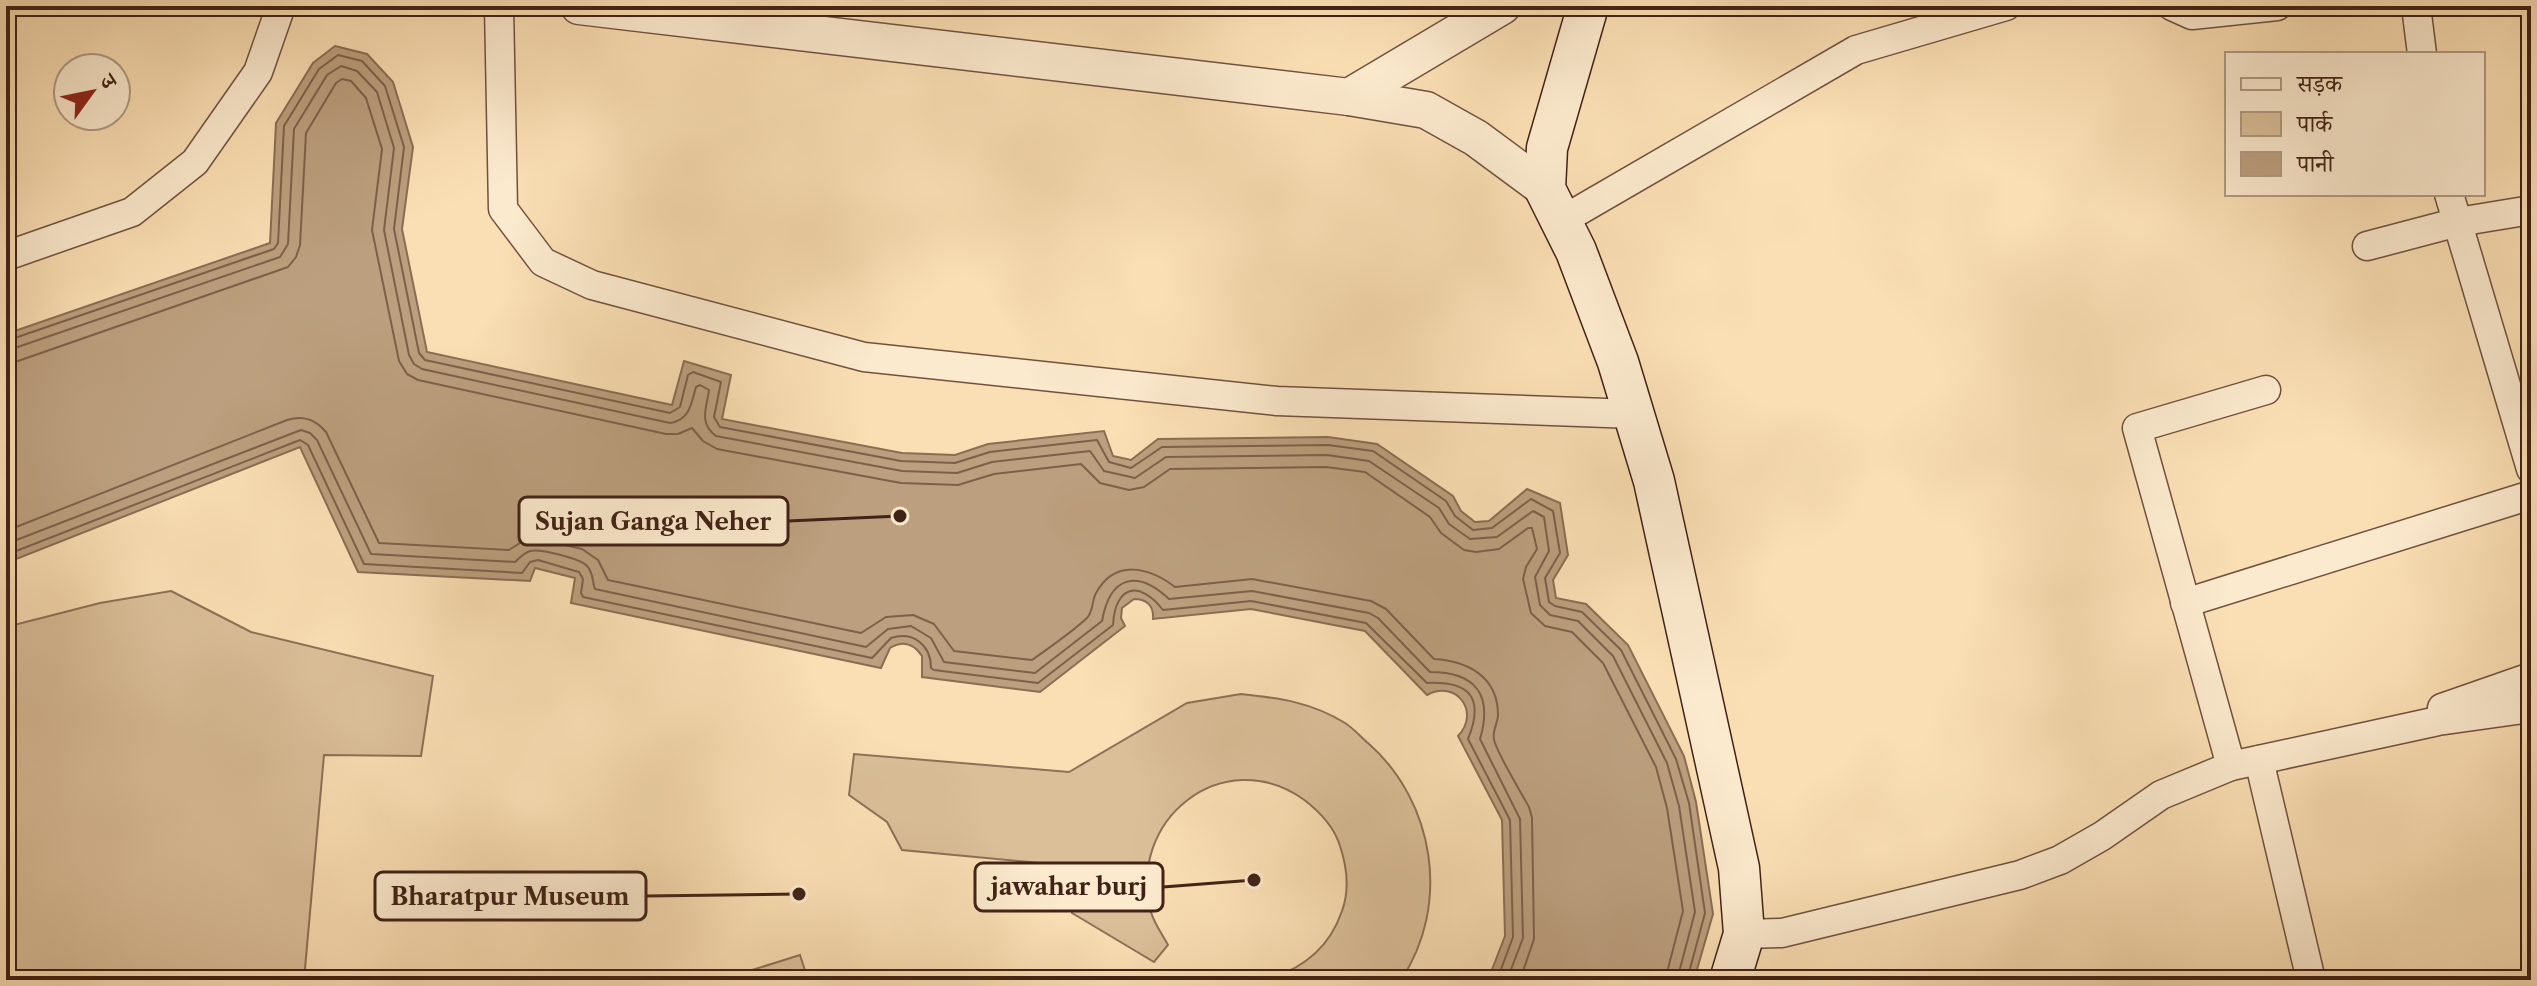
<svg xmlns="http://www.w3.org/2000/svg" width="2537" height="986" font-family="'Libre Caslon Text','Noto Serif Devanagari',serif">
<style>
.green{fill:#dbbf99;stroke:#8e7058;stroke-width:2}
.water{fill:#bc9f7e;stroke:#8b6d54;stroke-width:2}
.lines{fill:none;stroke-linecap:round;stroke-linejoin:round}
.shore{stroke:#7e604a;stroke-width:2}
.minor-casing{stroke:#70513e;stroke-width:31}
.tertiary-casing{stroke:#70513e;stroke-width:39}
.secondary-casing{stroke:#412216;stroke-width:43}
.minor{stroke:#fceace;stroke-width:28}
.tertiary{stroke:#fceace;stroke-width:36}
.secondary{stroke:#fceace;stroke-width:40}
.leader{fill:none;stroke:#412216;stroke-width:3}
.callout-dot{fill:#412216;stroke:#fceace;stroke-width:3}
.callout{fill:#fceace;stroke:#412216;stroke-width:3}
.callout-label{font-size:24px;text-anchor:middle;font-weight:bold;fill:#412216}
</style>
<rect width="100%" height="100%" fill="#fbdfb4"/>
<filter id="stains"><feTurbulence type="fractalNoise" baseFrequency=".0025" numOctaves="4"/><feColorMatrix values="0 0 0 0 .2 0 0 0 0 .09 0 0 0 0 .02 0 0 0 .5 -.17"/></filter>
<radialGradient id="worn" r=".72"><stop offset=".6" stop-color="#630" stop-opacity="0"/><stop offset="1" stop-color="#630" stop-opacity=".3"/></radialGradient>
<g class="green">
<polygon points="171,591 251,632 433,676 421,756 324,755 304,980 6,980 6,627 100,603"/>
<path d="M1241,694c38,4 70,8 104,29 8,5 16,14 23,20 67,59 83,162 33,237h-137c38,-10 65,-31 78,-69 8,-22 5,-44 -2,-65 -6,-20 -21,-35 -37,-47 -80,-56 -177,21 -152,113 3,11 11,22 17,33l-14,17 -82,-49v-47l-170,-16 -15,-28 -38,-27 5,-41 215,18 118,-69z"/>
<polygon points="800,955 808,980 720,980"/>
</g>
<path class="water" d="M335,46l32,8 26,28 20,65 -11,82 25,123 245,53 12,-44 47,14 -9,44 180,34 53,2 33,-11 116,-13 9,25 18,4 27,-21 170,-2 49,7 76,52 8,15 14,11 14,-1 38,-32 33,14 8,52 -15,25 3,18 30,6 42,41 56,111 12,46 17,112 -19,66h-206l17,-44 -3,-116 -44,-84c23,-24 -2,-57 -31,-41l-62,-64 -114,-22 -98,10c1,-13 -6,-20 -19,-20l-12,9 -1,10 4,8 -85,66 -118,-15v-21c-8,-12 -19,-16 -32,-8l-9,20 -310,-65 4,-25 -40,-10 -5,13 -172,-9 -58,-125 -294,116v-229l264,-91 6,-120 37,-60z"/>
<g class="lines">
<g class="shore">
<polyline points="6,341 274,249 278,243 284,126 319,69 338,55 362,61 385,86 404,147 394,229 419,353 425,360 670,413 680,407 688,375 693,372 721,382 714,417 720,427 901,461 955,463 990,452 1097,440 1109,462 1131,468 1162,447 1328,445 1373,451 1446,501 1455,516 1473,530 1492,528 1531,499 1553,511 1560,553 1545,578 1549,602 1555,606 1582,612 1621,650 1676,759 1689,803 1705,913 1687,980"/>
<path d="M6,351l274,-94 8,-13 6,-115 33,-54 14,-9 16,5 20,21 17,56 -10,82 25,125 5,9 8,5 248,54c20,-3 21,-19 26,-36l4,-2 9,5c-2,17 -11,33 7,46l186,35 55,2 35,-11 98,-11 14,20 31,7 31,-21 161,-2 42,6 70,47 10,16 21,15 27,-2 36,-26 11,6 5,34 -14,26 5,28 10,10 28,6 35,35 54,107 12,43 16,106 -18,68"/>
<polyline points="6,363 18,361 288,267 296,257 300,245 306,133 336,83 342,79 351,81 366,98 382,149 372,230 399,361 407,374 418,380 666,434 678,434 692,428 703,441 717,449 901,483 958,485 994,474 1081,464 1100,483 1129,490 1144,487 1170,469 1326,467 1365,472 1430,517 1441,533 1464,550 1476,552 1499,549 1528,528 1532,528 1537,549 1526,567 1523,579 1531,613 1545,626 1572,632 1603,663 1656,767 1667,808 1683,911 1665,980"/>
<path d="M6,531l281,-111c16,-5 28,-1 39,12l53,111 130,7 14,-9 12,-3 47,11 16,11 10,20 253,53 25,-16 27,-2 21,9 20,27 78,9c18,-13 39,-27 55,-42 6,-6 5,-16 8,-23 19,-37 54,-28 80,-8l77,-8 119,22 15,8 48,50c33,2 64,17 64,56 0,7 -6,17 -4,24 1,11 28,55 35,68l3,11 2,121 -14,41"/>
<path d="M6,544l295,-114 9,3 7,7 54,114 144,8c4,-4 9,-9 15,-11 10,-3 51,8 57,15 7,7 5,16 8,23l271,58 22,-18 23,-3 20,12 13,24 91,11 67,-52c8,-45 35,-52 67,-22l83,-8 117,22 9,5 52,54c46,0 63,23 50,67l40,80 3,119 -16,42"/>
<path d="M6,555l294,-115 8,5 56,119 158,9 8,-11 8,-2 41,12 4,7 -2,14 2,4 289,61 19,-20c22,-7 40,7 40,30l3,2 104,13 75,-58c2,-39 26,-46 50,-15l88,-9 115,22 61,60c42,-2 58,14 41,56l42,81 3,117 -16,43"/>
</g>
<defs>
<g id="minor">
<polyline points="499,6 503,209 543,262 592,285 864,357 1277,401 1634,414"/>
<polyline points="2172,6 2192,15 2277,6"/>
<polyline points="2416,6 2422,54"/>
<polyline points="2449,194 2531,469"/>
<polyline points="1561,221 1856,50 2006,6"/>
<polyline points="2367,246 2458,222 2531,210"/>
<polyline points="6,256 132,212 195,162 258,72 281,6"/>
<polyline points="2185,603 2531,495"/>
<polyline points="2442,708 2531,677"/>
<polyline points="2259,760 2311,980"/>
<polyline points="2231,766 2137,428 2266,390"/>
<polyline points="1744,934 1782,933 2020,875 2060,860 2102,836 2161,795 2231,766 2438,721 2531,708"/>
</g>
<g id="tertiary">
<polyline points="579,6 1349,97 1502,6"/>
<polyline points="1349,97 1426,110 1476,138 1545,189"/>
</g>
<polyline id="secondary" points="1588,6 1547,148 1545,189 1576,251 1618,362 1654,481 1739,868 1744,934 1730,980"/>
</defs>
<use href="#minor" class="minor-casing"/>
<use href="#tertiary" class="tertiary-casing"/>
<use href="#secondary" class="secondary-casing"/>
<use href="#minor" class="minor"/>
<use href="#tertiary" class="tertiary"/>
<use href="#secondary" class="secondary"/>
</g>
<path class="leader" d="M900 516L788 521M1254 880L1163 887M799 894L646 896"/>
<g class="callout-dot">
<circle cx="900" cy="516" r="8"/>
<circle cx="1254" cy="880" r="8"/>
<circle cx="799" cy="894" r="8"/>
</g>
<g class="callout">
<rect x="519" y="497" width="269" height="48" rx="8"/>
<rect x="975" y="863" width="188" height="48" rx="8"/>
<rect x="375" y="872" width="271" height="48" rx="8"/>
</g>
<g class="callout-label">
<text x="653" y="530">Sujan Ganga Neher</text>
<text x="1069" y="895">jawahar burj</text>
<text x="510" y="905">Bharatpur Museum</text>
</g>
<rect width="2537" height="986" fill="none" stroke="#fbdfb4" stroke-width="32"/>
<rect x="8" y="8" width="2521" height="970" fill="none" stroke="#412216" stroke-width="4"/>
<rect x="16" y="16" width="2505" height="954" fill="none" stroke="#412216" stroke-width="2"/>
<rect x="2225" y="52" width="260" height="144" fill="#fceace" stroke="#b19a84" stroke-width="2"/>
<rect x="2241" y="78" width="40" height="12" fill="#fceace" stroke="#b19a84" stroke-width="2"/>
<text x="2297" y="92" font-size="24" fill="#412216">सड़क</text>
<rect x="2241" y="112" width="40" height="24" fill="#dbbf99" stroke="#b19a84" stroke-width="2"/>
<text x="2297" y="132" font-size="24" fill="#412216">पार्क</text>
<rect x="2241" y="152" width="40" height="24" fill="#bc9f7e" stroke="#b19a84" stroke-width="2"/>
<text x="2297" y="172" font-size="24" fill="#412216">पानी</text>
<g transform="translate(92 92) rotate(57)"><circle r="38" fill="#fceace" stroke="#b19a84" stroke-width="2"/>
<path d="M0-6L14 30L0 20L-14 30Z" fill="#8f2418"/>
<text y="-12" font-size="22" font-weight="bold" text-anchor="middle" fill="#412216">उ</text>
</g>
<rect width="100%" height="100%" filter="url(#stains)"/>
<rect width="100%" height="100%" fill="url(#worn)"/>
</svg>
